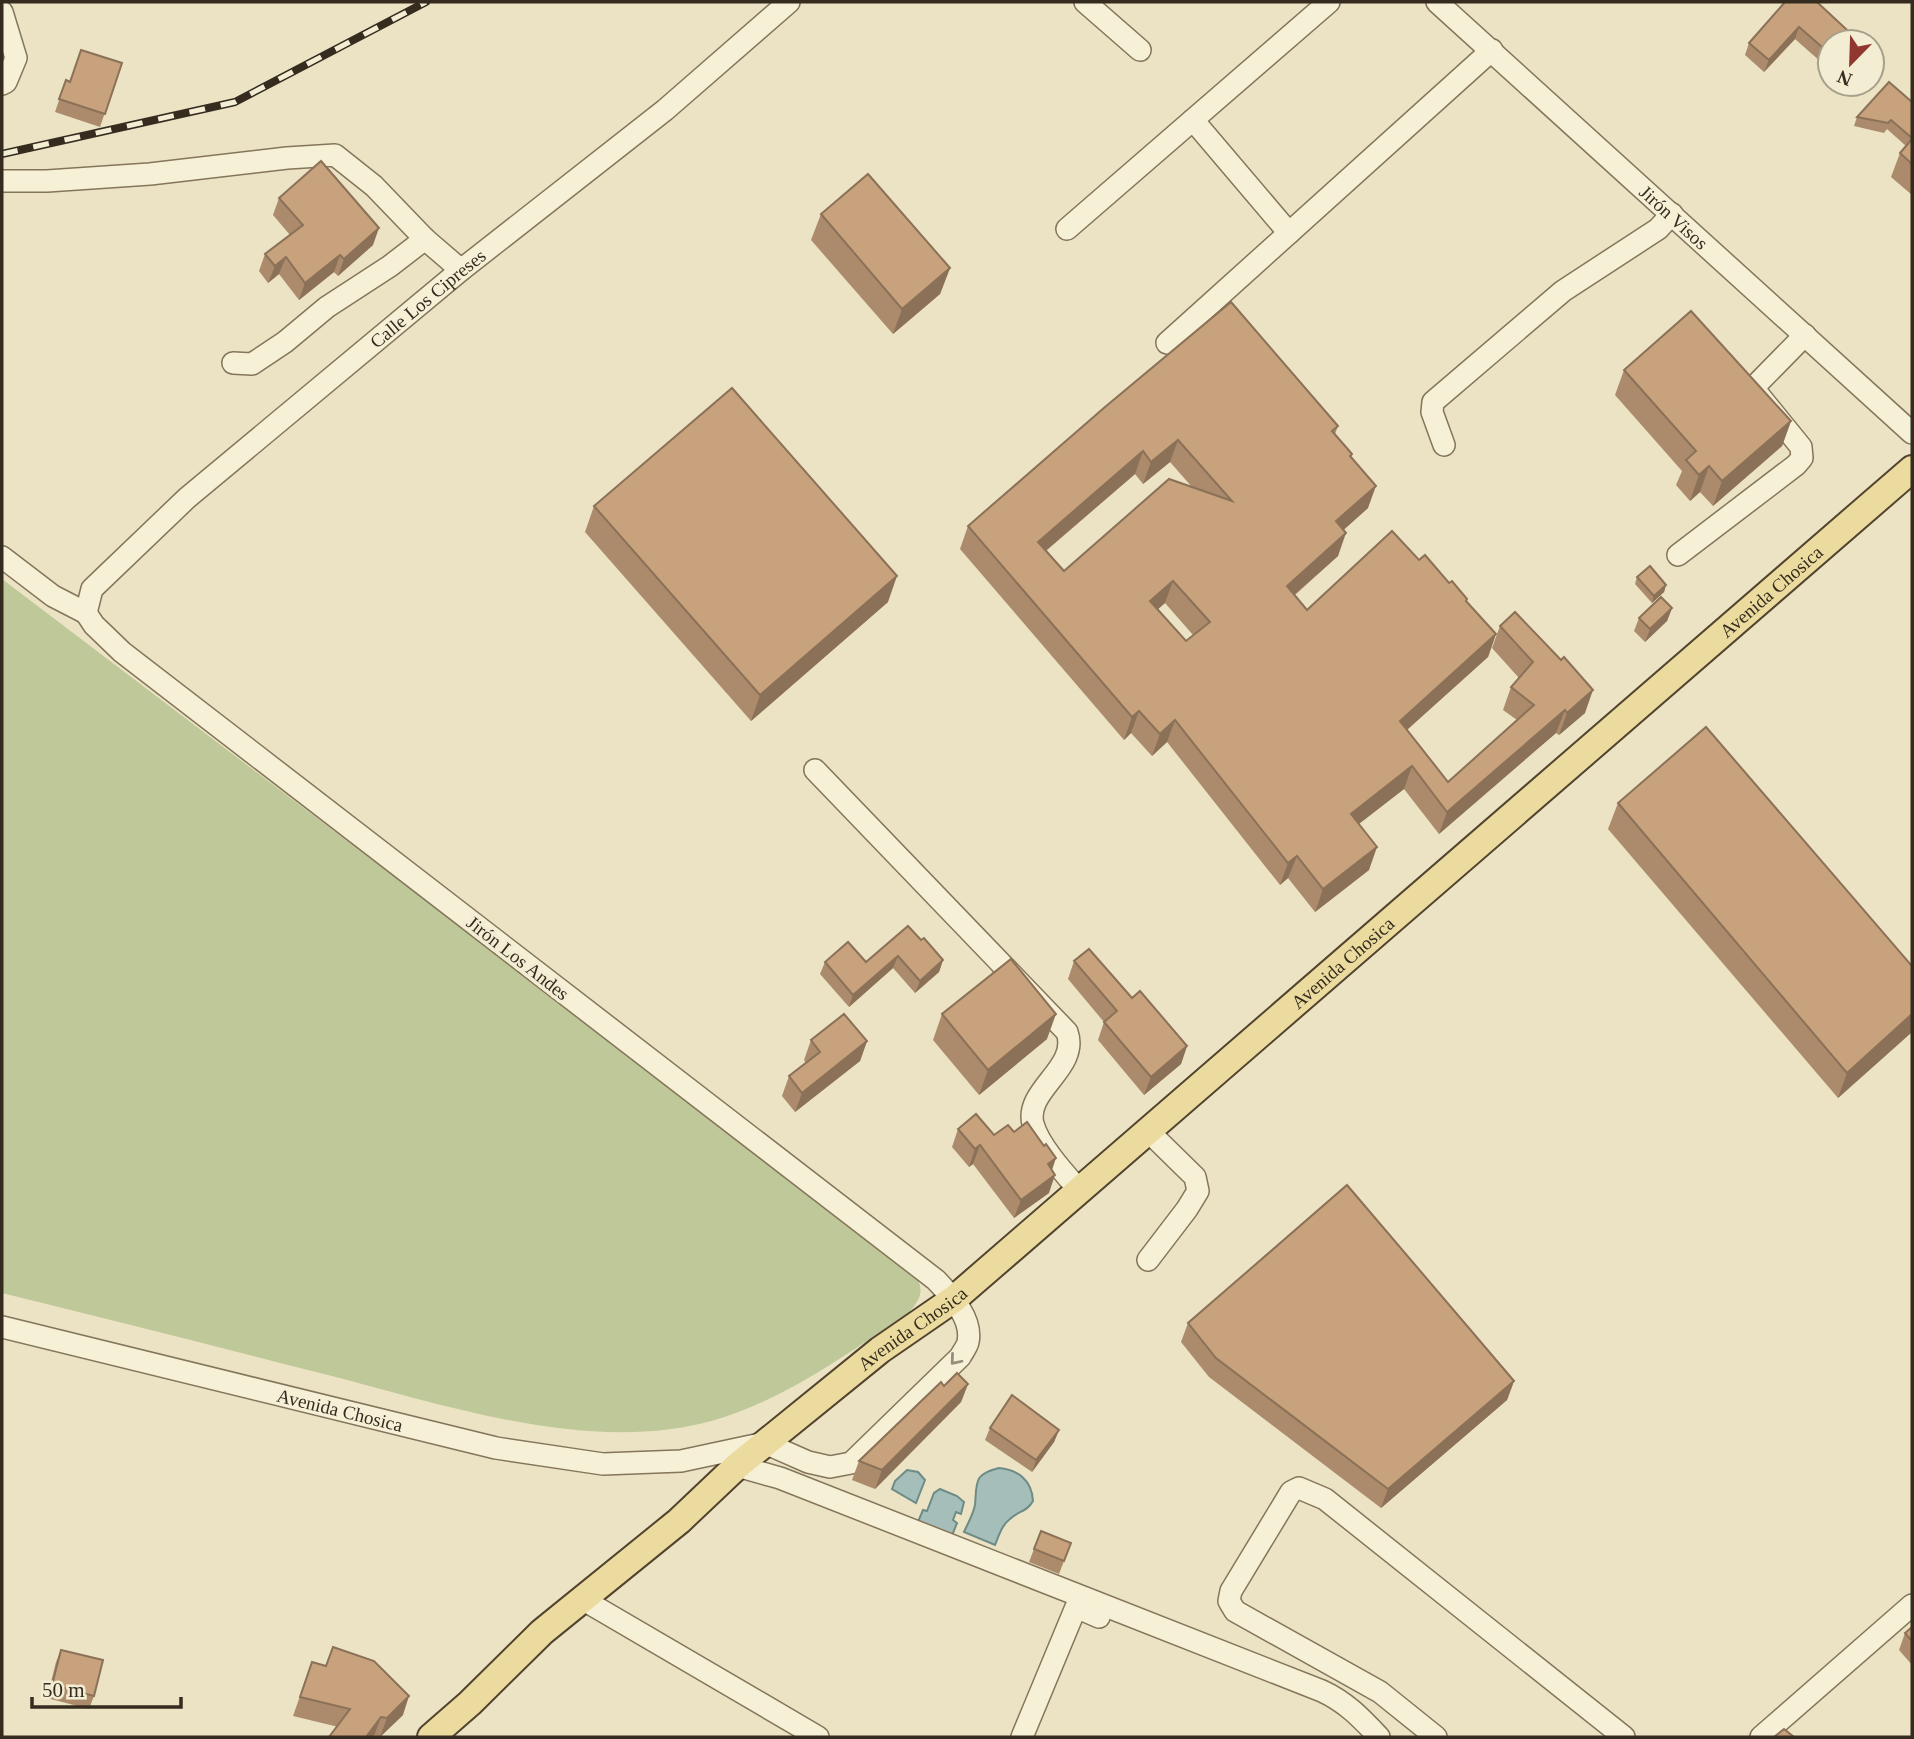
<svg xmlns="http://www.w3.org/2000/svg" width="1914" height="1739" font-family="Georgia,serif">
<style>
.green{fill:#bfc898}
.water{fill:#a5beb9;stroke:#6d8c87;stroke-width:2}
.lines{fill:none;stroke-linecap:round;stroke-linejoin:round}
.minor-casing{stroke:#84755b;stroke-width:24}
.major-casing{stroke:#52432f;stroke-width:30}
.minor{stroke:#f6f0d6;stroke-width:21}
.major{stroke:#ecdb9e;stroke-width:26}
.rail-casing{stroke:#352c1f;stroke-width:8}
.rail{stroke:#f3edd3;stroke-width:5;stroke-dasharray:16;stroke-linecap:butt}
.wall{fill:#ab8b6b;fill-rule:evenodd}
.shaded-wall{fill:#8b7157}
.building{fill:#c7a27c;stroke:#8b7157;stroke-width:2;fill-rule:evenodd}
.oneway{stroke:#968e7a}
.labels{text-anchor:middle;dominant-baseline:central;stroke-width:7;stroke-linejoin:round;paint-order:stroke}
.street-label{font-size:19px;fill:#352c1f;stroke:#f3edd3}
</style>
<rect width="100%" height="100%" fill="#ebe3c4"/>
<path class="green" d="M2,579l909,690c13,17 13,27 -2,43 -60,41 -123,87 -194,108 -126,36 -272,-16 -395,-47 -106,-27 -212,-54 -318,-80z"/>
<g class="water">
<path d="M999,1468c20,2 33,13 34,33 -6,11 -15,10 -23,18 -8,6 -11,16 -15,26l-31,-13c4,-9 9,-17 11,-27 2,-22 -2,-31 24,-37z"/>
<polygon points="907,1470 918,1472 925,1480 916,1503 892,1489 895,1481"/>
<polygon points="940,1489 957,1496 964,1502 961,1514 956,1512 953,1520 957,1523 951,1538 917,1524 923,1510 927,1511 934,1493"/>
</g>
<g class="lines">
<defs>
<g id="minor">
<polyline points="1085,2 1140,50"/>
<path id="s1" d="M1437,2l475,431"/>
<polyline points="2,12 16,58 6,82 2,84"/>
<polyline points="1193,120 1289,233"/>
<polyline points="2,181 47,181 150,174 287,158 335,155 374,186 425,239 461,270"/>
<polyline points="1067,229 1329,2"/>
<polyline points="1167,343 1492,50"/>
<polyline points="233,363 252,364 285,342 327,307 390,266 425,239"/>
<polyline points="1444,445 1432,412 1433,402 1563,291 1658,229 1672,214"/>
<polyline points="1678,555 1796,465 1802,458 1801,447 1753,388 1805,335"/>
<polyline points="2,557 53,596 86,613"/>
<path id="s2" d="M86,613l6,-24 95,-91 274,-228 204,-160 124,-108"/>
<path d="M815,770l252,262c13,36 -43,58 -34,92 6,22 32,50 47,67"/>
<polyline points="1148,1260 1187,1209 1198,1191 1195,1177 1148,1131"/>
<path id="s3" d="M2,1327l494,121 107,16 78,-3 84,-18 43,19 22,5 21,-4 109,-106c2,-4 7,-10 8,-15 5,-24 -18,-47 -32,-62l-814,-628 -28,-27 -8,-12"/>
<path d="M737,1466l43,12 542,213c24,11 39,27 57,46"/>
<polyline points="582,1599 818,1737"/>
<polyline points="1022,1737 1076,1607 1099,1617"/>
<polyline points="1436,1737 1380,1692 1235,1611 1229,1601 1231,1591 1291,1492 1299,1488 1325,1499 1624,1737"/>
<polyline points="1761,1737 1912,1605"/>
</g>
<g id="major">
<path id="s4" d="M431,1737l39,-34 72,-71 137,-111 58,-55 143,-116 74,-51 958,-830"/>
</g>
</defs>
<use href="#minor" class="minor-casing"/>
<use href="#major" class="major-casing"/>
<use href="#minor" class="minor"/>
<use href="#major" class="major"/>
<defs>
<polyline id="rail" points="2,154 235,102 426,2"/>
</defs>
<use href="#rail" class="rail-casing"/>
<use href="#rail" class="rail"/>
</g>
<g class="wall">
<polygon points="1785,2 1830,42 1830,70 1795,39 1764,72 1745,55 1749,43"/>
<polygon points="122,63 100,127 55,112 66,80 70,82"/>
<polygon points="1912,102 1912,195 1891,177 1900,153 1906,146 1887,129 1884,133 1854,126 1857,117"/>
<polygon points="279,198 373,245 338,276 334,272 299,300 279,274 268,283 259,271 265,254 290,235 273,215"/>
<polygon points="821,214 950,268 940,294 893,334 811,240"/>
<polygon points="1624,370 1791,421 1782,446 1713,506 1700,492 1690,501 1676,485 1682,471 1615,395"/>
<path d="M1105,407l233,19 -3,8 17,20 -1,4 17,50 -25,22 -5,26 -43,39 12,15 112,-50 47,42 30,32 -8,23 -81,73 41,52 69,-62 -14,-10 8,-23 8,-9 -27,-30 8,-22 85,87 -26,22 -3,-2 -117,101 -35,-45 -45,35 10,46 -54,42 -27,-34 -8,7 -113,-143 -15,14 -21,-23 -7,7 -164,-191 8,-23zM1170,462l22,25 -128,84 -18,-20 89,-77 8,10zM1165,603l28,32 -7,6 -28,-32z"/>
<polygon points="594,506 888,602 751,721 585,532"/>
<polygon points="1637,577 1666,585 1664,592 1652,603 1635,584"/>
<polygon points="1672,608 1667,621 1645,642 1634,631 1639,618"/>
<polygon points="1618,803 1912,966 1912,1032 1838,1098 1608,829"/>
<polygon points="921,940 943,960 939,972 915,993 893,968 849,1007 820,974 825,962 866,962"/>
<polygon points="1074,961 1132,998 1187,1046 1181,1064 1144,1095 1098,1040 1104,1022 1068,979"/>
<polygon points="942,1014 1047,1039 979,1095 933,1040"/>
<polygon points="811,1040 867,1041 860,1061 795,1112 782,1096 789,1076 806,1063 804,1060"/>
<polygon points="958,1129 994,1135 1014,1132 1049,1193 1014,1218 973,1164 969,1167 952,1147"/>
<polygon points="1188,1323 1514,1381 1507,1400 1381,1508 1209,1377 1181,1342"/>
<polygon points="968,1384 961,1402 875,1489 852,1480 859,1461 944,1386"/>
<polygon points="990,1428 1059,1430 1054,1442 1032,1472 985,1440"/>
<polygon points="1041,1531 1071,1543 1059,1574 1029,1562"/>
<polygon points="1912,1627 1912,1665 1899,1650 1905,1633"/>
<polygon points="61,1650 94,1696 89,1709 47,1698 56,1662"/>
<polygon points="312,1662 403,1715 380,1737 293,1716"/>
</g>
<g class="shaded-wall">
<polygon points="1799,27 1795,39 1764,72 1769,60"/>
<polygon points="379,228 373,245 338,276 344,259"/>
<polygon points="340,255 334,272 299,300 305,283"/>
<polygon points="286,257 279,274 268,283 275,266"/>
<polygon points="950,268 940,294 893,334 902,309"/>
<polygon points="1791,421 1782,446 1713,506 1722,481"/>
<polygon points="1178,440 1170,462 1143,484 1151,462"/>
<polygon points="1143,451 1135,474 1030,564 1038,542"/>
<polygon points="1709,466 1700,492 1690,501 1699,475"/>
<polygon points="1376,486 1368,508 1328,544 1336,521"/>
<polygon points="1346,533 1338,556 1279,608 1287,586"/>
<polygon points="897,576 888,602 751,721 760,695"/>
<polygon points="1173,581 1165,603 1142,623 1150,601"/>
<polygon points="1666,585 1664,592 1652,603 1654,596"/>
<polygon points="1672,608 1667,621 1645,642 1650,629"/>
<polygon points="1496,634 1488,657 1391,744 1400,721"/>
<polygon points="1593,690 1585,713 1559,735 1567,713"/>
<polygon points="1565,710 1556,733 1439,834 1447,812"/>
<polygon points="1139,711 1131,733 1124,740 1132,717"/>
<polygon points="1175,720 1167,742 1152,756 1160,734"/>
<polygon points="1412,766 1404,789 1343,836 1351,814"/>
<polygon points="1377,847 1369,870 1315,912 1323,889"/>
<polygon points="1297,856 1288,878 1280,885 1288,863"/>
<polygon points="898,956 893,968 849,1007 853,995"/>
<polygon points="943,960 939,972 915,993 920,981"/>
<polygon points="1056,1014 1047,1039 979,1095 988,1070"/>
<polygon points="1912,1014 1912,1032 1838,1098 1847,1073"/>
<polygon points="867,1041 860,1061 795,1112 802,1093"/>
<polygon points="1187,1046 1181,1064 1144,1095 1151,1077"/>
<polygon points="980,1145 973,1164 969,1167 975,1149"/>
<polygon points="1056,1158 1050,1176 1048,1164"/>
<polygon points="1055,1175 1049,1193 1014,1218 1021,1200"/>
<polygon points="1514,1381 1507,1400 1381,1508 1388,1489"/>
<polygon points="968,1384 961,1402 875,1489 882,1470"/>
<polygon points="1059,1430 1054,1442 1032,1472 1036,1460"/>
<polygon points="409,1696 403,1715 380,1737 387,1718"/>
<polygon points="381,1717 374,1736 373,1737 366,1737"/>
</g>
<g class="building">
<polygon points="1785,2 1817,2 1860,42 1830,42 1830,54 1799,27 1769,60 1749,43"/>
<polygon points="81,50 122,63 105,114 59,99 66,80 70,82"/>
<polygon points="1889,82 1912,102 1912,138 1891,120 1888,123 1857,117"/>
<polygon points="1912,139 1912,164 1900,153"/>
<polygon points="321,161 379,228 344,259 340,255 305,283 286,257 275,266 265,254 303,225 279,198"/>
<polygon points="868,174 950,268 902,309 821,214"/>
<path d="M1231,302l107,124 -6,5 20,23 -2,2 26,30 -40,35 10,12 -59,53 20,24 85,-79 27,29 6,-5 24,28 3,-2 15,18 -1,2 30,33 -96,87 48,61 86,-77 -23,-18 22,-25 -33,-36 15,-14 46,48 3,-3 29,33 -26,23 -2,-3 -118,102 -35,-46 -61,48 26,33 -54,42 -26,-33 -9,7 -113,-143 -15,14 -21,-23 -7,6 -164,-191 137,-119zM1178,440l54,61 -63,-22 -105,92 -26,-29 105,-91 8,11zM1173,581l37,41 -24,19 -36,-40z"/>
<polygon points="1691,311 1791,421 1722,481 1709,466 1699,475 1686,460 1696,451 1624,370"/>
<polygon points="732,388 897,576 760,695 594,506"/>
<polygon points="1650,566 1666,585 1654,596 1637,577"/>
<polygon points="1661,597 1672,608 1650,629 1639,618"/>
<polygon points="1706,727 1912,966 1912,1014 1847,1073 1618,803"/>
<polygon points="908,926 921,940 924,938 943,960 920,981 898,956 853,995 825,962 848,942 866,962"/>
<polygon points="1089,949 1132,998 1140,991 1187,1046 1151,1077 1104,1022 1117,1011 1074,961"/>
<polygon points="1011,959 1056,1014 988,1070 942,1014"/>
<polygon points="844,1014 867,1041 802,1093 789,1076 820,1052 811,1040"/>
<polygon points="976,1114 994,1135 1008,1125 1014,1132 1027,1122 1044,1146 1046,1144 1056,1158 1048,1164 1055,1175 1021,1200 980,1145 975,1149 958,1129"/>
<polygon points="1347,1185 1514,1381 1388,1489 1216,1358 1188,1323"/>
<polygon points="957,1373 968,1384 882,1470 859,1461 941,1382 944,1386"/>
<polygon points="1012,1395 1059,1430 1036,1460 990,1428"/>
<polygon points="1041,1531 1071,1543 1064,1561 1034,1549"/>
<polygon points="1912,1627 1912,1641 1905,1633"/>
<polygon points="333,1647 374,1661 409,1696 387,1718 381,1717 366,1737 329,1737 350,1709 300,1697 312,1662 326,1666"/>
<polygon points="61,1650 103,1660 94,1696 52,1685"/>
<polygon points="1784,1729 1794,1737 1774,1737"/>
</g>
<defs><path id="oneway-chevron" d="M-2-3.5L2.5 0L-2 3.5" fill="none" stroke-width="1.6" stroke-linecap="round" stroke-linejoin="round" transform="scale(1.75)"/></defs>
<use class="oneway" href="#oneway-chevron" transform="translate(955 1360) rotate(130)"/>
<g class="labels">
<g class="street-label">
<text stroke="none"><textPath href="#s1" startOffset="320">Jirón Visos</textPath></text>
<text stroke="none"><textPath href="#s2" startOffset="469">Calle Los Cipreses</textPath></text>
<text stroke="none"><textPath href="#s4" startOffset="1764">Avenida Chosica</textPath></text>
<text transform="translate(518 958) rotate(38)">Jirón Los Andes</text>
<text stroke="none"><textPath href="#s4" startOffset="1197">Avenida Chosica</textPath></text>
<text stroke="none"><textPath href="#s4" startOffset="632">Avenida Chosica</textPath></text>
<text stroke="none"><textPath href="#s3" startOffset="348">Avenida Chosica</textPath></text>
</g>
</g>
<rect width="1914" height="1739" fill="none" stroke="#352c1f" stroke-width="7"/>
<g transform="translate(1851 63) rotate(203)"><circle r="33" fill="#f3edd3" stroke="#a7a08b" stroke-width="2"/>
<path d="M0-5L12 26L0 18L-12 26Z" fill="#90372f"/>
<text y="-10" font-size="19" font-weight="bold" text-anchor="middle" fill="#352c1f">N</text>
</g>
<path d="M32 1697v10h149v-10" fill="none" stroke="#352c1f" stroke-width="3.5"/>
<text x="42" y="1697" font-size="21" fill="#352c1f" stroke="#f3edd3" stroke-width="5" paint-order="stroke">50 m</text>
</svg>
